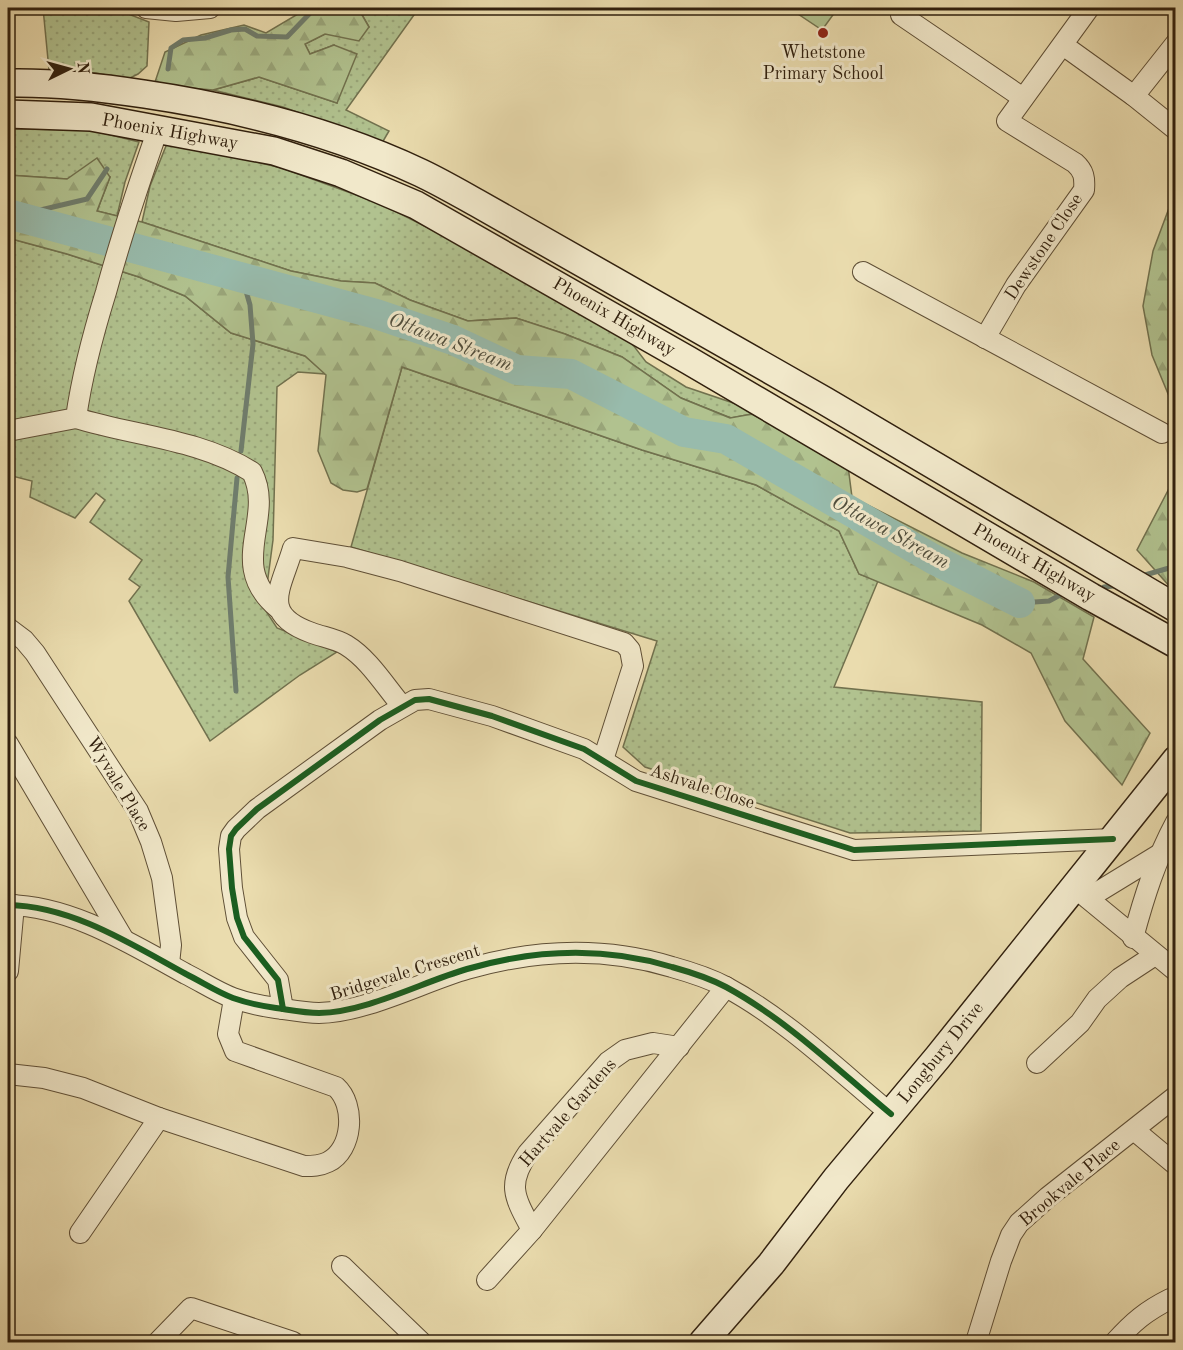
<svg xmlns="http://www.w3.org/2000/svg" width="1183" height="1350" font-family="'Old Standard TT',serif">
<style>
.grass{fill:url(#grass-dots);stroke:#71714e;stroke-width:1.5}
.forest{fill:url(#forest-firs);stroke:#71714e;stroke-width:1.5}
.pitch{fill:#b1c28f;stroke:#71714e;stroke-width:1.5}
.lines{fill:none;stroke-linecap:round;stroke-linejoin:round}
.stream{stroke:#6f7d6d;stroke-width:5}
.river{stroke:#98bbac;stroke-width:30}
.street-casing{stroke:#5f4f36;stroke-width:22}
.secondary-casing{stroke:#31200e;stroke-width:30}
.street{stroke:#f1e8ca;stroke-width:20}
.secondary{stroke:#f1e8ca;stroke-width:27}
.cycleway-casing{stroke:#f1e8ca;stroke-width:10}
.cycleway{stroke:#1b5e20;stroke-width:6}
.poi-dot{fill:#8f2418;stroke:#f1e8ca;stroke-width:2}
.labels{text-anchor:middle;dominant-baseline:central;stroke-width:6;stroke-linejoin:round;paint-order:stroke}
.poi-label{font-size:18px;fill:#31200e;stroke:#f1e8ca}
.street-label{font-size:18px;fill:#31200e;stroke:#f1e8ca}
.water-label{font-size:20px;font-style:italic;fill:#504e3d;stroke:#f1e8ca}
</style>
<defs>
<pattern id="grass-dots" width="8" height="8" patternUnits="userSpaceOnUse" patternTransform="scale(1.5)"><rect width="8" height="8" fill="#b1c28f"/><path d="M2 2h.1M6 6h.1" fill="none" stroke="#99a67a" stroke-width="1.8" stroke-linecap="round"/></pattern>
<pattern id="forest-firs" width="22" height="20" patternUnits="userSpaceOnUse" patternTransform="scale(1.5)"><rect width="22" height="20" fill="#b1c28f"/><path d="M5 1l3.5 6h-7zM16 11l3.5 6h-7z" fill="#99a67a"/></pattern>
</defs>
<rect width="100%" height="100%" fill="#eadcae"/>
<filter id="stains"><feTurbulence type="fractalNoise" baseFrequency=".00333" numOctaves="4"/><feColorMatrix values="0 0 0 0 .2 0 0 0 0 .09 0 0 0 0 .02 0 0 0 .5 -.17"/></filter>
<radialGradient id="worn" r=".72"><stop offset=".6" stop-color="#630" stop-opacity="0"/><stop offset="1" stop-color="#630" stop-opacity=".3"/></radialGradient>
<g class="grass">
<polygon points="43,8 113,8 149,22 147,66 138,74 128,79 96,73 49,70"/>
<polygon points="358,8 419,8 346,110 389,131 382,143 283,107 213,90 259,77 337,103 334,45 310,54 305,44 325,34 369,27"/>
<polygon points="8,129 91,130 139,142 125,182 117,216 97,211 110,177 67,179 8,175"/>
<polygon points="168,141 282,168 381,204 464,246 630,341 646,362 686,387 748,408 752,414 731,418 681,398 622,357 565,334 516,318 468,321 410,300 375,283 341,281 291,271 142,222 150,186"/>
<polygon points="8,238 67,254 139,277 185,296 231,333 305,356 326,374 298,372 277,387 273,540 264,608 277,628 337,652 300,675 210,741 129,601 140,587 129,579 142,560 90,522 105,500 96,493 75,518 30,497 32,481 8,475"/>
<polygon points="402,367 642,450 756,485 839,531 859,574 878,581 834,687 982,702 981,831 850,833 645,767 623,747 657,641 351,547"/>
</g>
<g class="forest">
<polygon points="308,8 358,8 369,27 359,41 325,34 305,44 310,54 334,45 357,54 337,103 259,77 213,90 154,85 165,52 201,35 244,25 266,33"/>
<polygon points="97,158 110,177 97,211 142,222 291,271 341,281 375,283 410,300 468,321 516,318 565,334 622,357 681,398 730,418 752,414 848,466 852,497 962,553 1034,582 1094,617 1083,659 1150,733 1122,785 1065,721 1031,653 982,625 859,574 839,531 756,485 642,450 402,367 367,489 357,492 343,490 331,483 318,451 326,375 305,356 231,333 185,296 139,277 67,254 8,238 8,175 67,179"/>
<polygon points="1175,192 1175,417 1171,401 1152,355 1143,306 1153,251"/>
<polygon points="1175,477 1176,590 1175,590 1172,589 1137,550"/>
</g>
<polygon class="pitch" points="789,8 838,8 822,30"/>
<g class="lines">
<g class="stream">
<polyline points="168,69 171,48 183,40 205,38 231,30 245,29 257,36 287,37 315,8"/>
<polyline points="23,218 32,212 87,199 107,169"/>
<polyline points="241,451 253,344 250,305 242,277"/>
<polyline points="1145,575 1176,566"/>
<polyline points="1104,587 1113,586"/>
<polyline points="1020,603 1049,601 1062,594"/>
<polyline points="236,691 228,577 237,478"/>
</g>
<polyline class="river" points="8,214 376,314 453,340 517,370 571,374 684,432 726,439 933,559 1020,603"/>
<defs>
<g id="street">
<polyline points="146,8 176,11 210,8"/>
<polyline points="901,15 1023,98"/>
<polyline points="1063,45 1134,96 1175,129"/>
<polyline points="1134,96 1176,43"/>
<polyline points="863,272 1162,433"/>
<path d="M985,338l31,-53 68,-95c1,-12 0,-19 -9,-27l-68,-42 82,-113"/>
<path d="M76,418c58,18 124,21 176,54 24,47 -27,92 26,136"/>
<path d="M8,431l68,-13c6,-43 17,-84 30,-126 15,-55 33,-109 52,-163"/>
<polyline points="8,628 24,640 35,653 138,811 151,842 162,878 171,945 169,964"/>
<path d="M402,706c-17,-20 -33,-47 -56,-61 -10,-6 -23,-8 -34,-12 -53,-19 -31,-44 -19,-85l54,9 53,14 224,72 6,7 3,16 -30,94"/>
<polyline points="8,744 124,940"/>
<polyline points="1074,887 1176,971"/>
<polyline points="1088,898 1160,854"/>
<path d="M8,905c64,1 123,39 178,69 16,8 31,18 47,24 14,5 29,8 43,10 14,2 29,5 43,5 48,-1 103,-31 148,-44 69,-20 136,-23 205,-2 18,5 37,11 54,20 61,33 112,83 165,127"/>
<path d="M1133,938c11,-41 23,-79 43,-116"/>
<polyline points="8,971 14,905"/>
<polyline points="283,1009 278,980 244,937 237,918 232,888 229,849 231,836 236,829 257,809 380,720 415,700 429,699 492,716 584,749 636,781 854,850 1113,839"/>
<polyline points="1037,1063 1080,1023 1097,999 1120,978 1155,955"/>
<path d="M8,1074l36,4 39,10 76,30 145,48c8,0 16,0 24,-4 25,-12 28,-57 8,-75l-101,-36 -7,-17 6,-35"/>
<polyline points="1134,1130 1176,1165"/>
<path d="M532,1230c-17,-32 -26,-45 -4,-77l80,-91 17,-12 28,-7 26,4"/>
<polyline points="80,1233 159,1118"/>
<polyline points="342,1266 421,1342"/>
<polyline points="487,1280 532,1230 726,987"/>
<polyline points="158,1342 191,1308 293,1342"/>
<polyline points="976,1342 1001,1261 1011,1235 1019,1223 1048,1197 1176,1096"/>
<path d="M1115,1342c18,-20 31,-31 55,-43l6,4"/>
</g>
<g id="secondary">
<path d="M8,83c46,-1 91,4 136,11 95,14 190,38 277,79 19,9 38,20 56,30l348,198 351,207"/>
<polyline points="8,114 91,117 274,151 341,173 416,205 688,360 1091,597 1176,644"/>
<polyline points="703,1342 771,1264 836,1179 938,1057 1176,760"/>
</g>
</defs>
<use href="#street" class="street-casing"/>
<use href="#secondary" class="secondary-casing"/>
<use href="#street" class="street"/>
<use href="#secondary" class="secondary"/>
<defs>
<g id="cycleway">
<path d="M8,905c64,1 123,39 178,69 16,8 31,18 47,24 14,5 29,8 43,10 14,2 29,5 43,5 48,-1 103,-31 148,-44 69,-20 136,-23 205,-2 18,5 37,11 54,20 61,33 112,83 165,127"/>
<polyline points="283,1009 278,980 244,937 237,918 232,888 229,849 231,836 236,829 257,809 380,720 415,700 429,699 492,716 584,749 636,781 854,850 1113,839"/>
</g>
</defs>
<use href="#cycleway" class="cycleway-casing"/>
<use href="#cycleway" class="cycleway"/>
</g>
<circle class="poi-dot" cx="823" cy="33" r="6"/>
<g class="labels">
<g class="poi-label">
<text x="823" y="53">Whetstone<tspan x="823" dy="21">Primary School</tspan></text>
</g>
<g class="street-label">
<text transform="translate(170 132) rotate(10)">Phoenix Highway</text>
<text transform="translate(1044 247) rotate(-56)">Dewstone Close</text>
<text transform="translate(614 317) rotate(30)">Phoenix Highway</text>
<text transform="translate(1034 563) rotate(30)">Phoenix Highway</text>
<text transform="translate(118 784) rotate(59)">Wyvale Place</text>
<text transform="translate(702 787) rotate(18)">Ashvale Close</text>
<text transform="translate(405 973) rotate(-17)">Bridgevale Crescent</text>
<text transform="translate(941 1053) rotate(-51)">Longbury Drive</text>
<text transform="translate(568 1113) rotate(-49)">Hartvale Gardens</text>
<text transform="translate(1070 1183) rotate(-40)">Brookvale Place</text>
</g>
<g class="water-label">
<text transform="translate(450 343) rotate(21)">Ottawa Stream</text>
<text transform="translate(890 533) rotate(29)">Ottawa Stream</text>
</g>
</g>
<rect width="1183" height="1350" fill="none" stroke="#eadcae" stroke-width="30"/>
<rect x="9" y="9" width="1165" height="1332" fill="none" stroke="#31200e" stroke-width="3"/>
<rect x="15" y="15" width="1153" height="1320" fill="none" stroke="#31200e" stroke-width="1.5"/>
<g transform="translate(69 69) rotate(85)" stroke="#f1e8ca" stroke-width="4.5" paint-order="stroke">
<path d="M0-4.5L10 22L0 15L-10 22Z" fill="#31200e"/>
<text y="-9" font-size="16" font-weight="bold" text-anchor="middle" fill="#31200e">N</text>
</g>
<rect width="100%" height="100%" filter="url(#stains)"/>
<rect width="100%" height="100%" fill="url(#worn)"/>
</svg>
